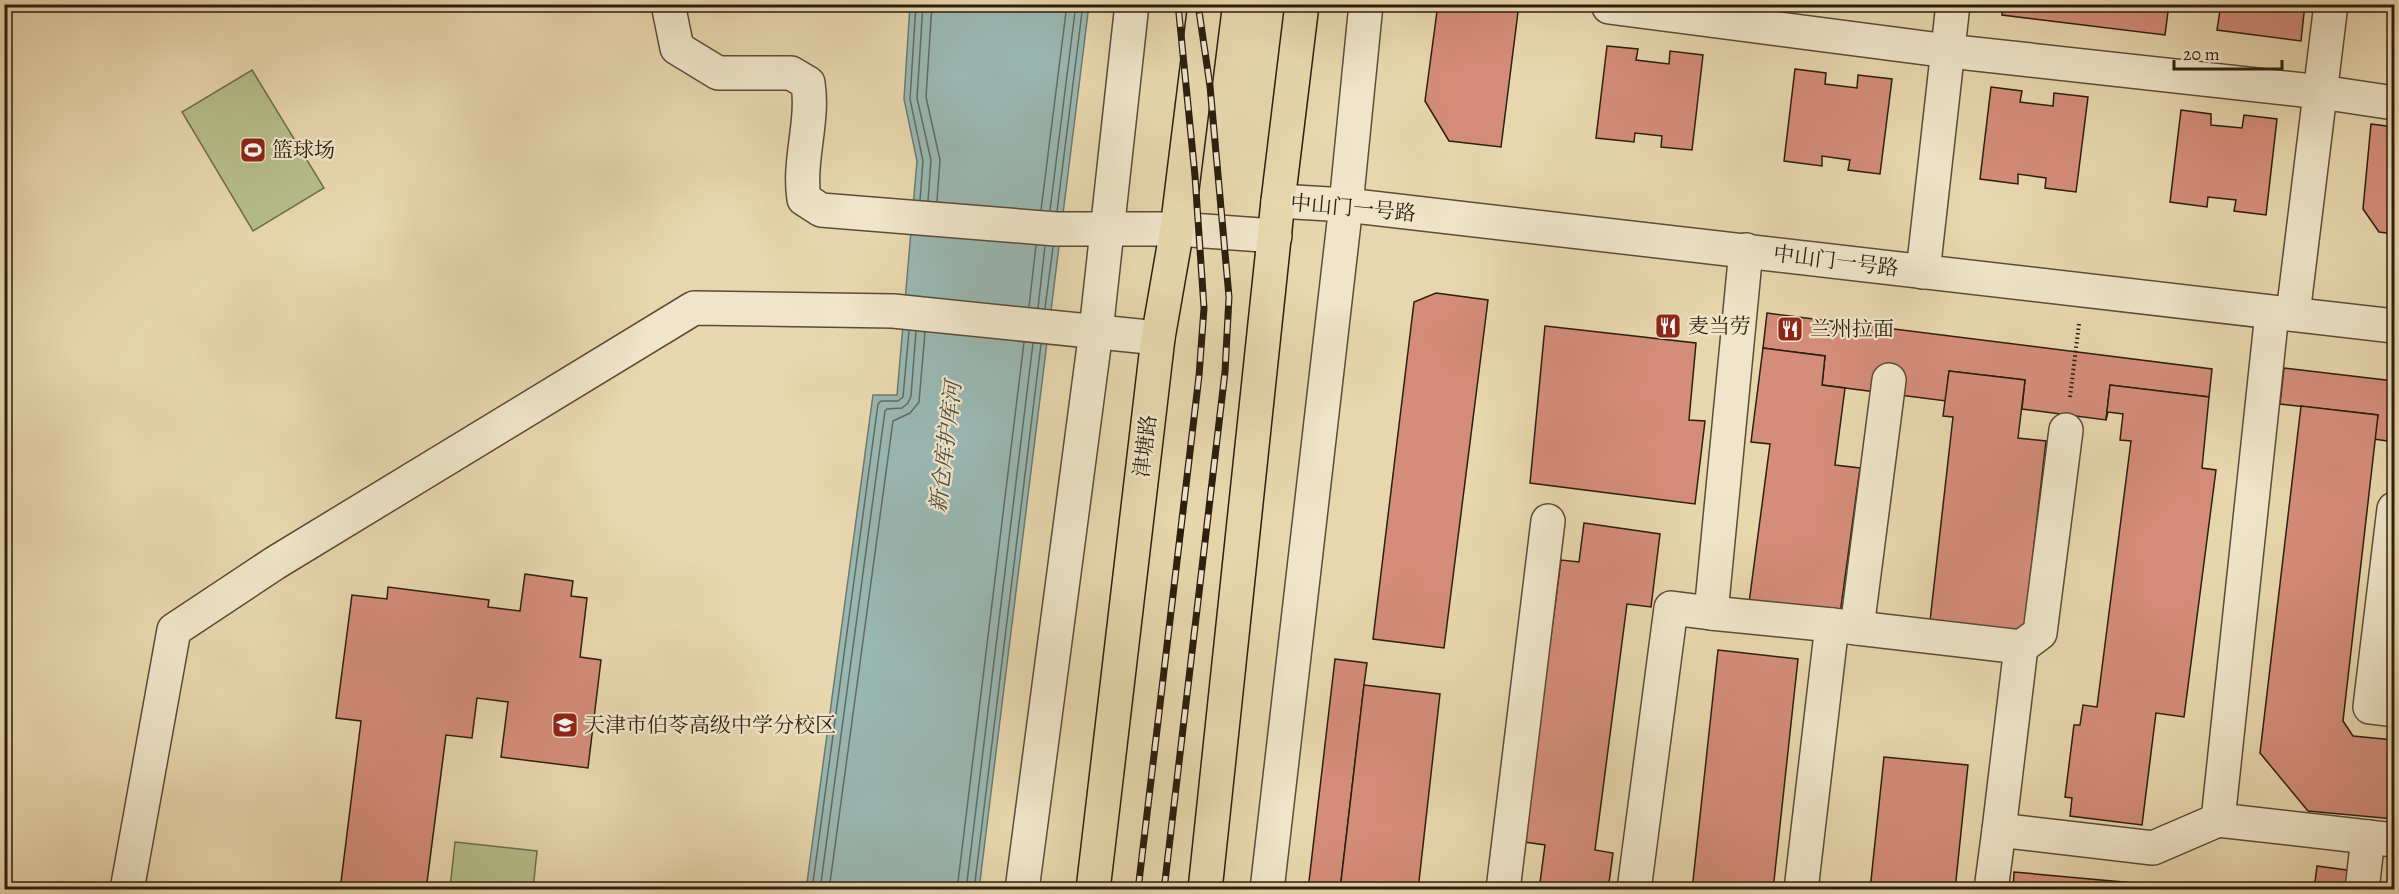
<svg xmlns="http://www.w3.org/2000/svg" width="2399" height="894" font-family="Alegreya,'Noto Serif SC',serif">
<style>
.green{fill:#b6be8a;stroke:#716e4c;stroke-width:1.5}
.water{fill:#99b8b3;stroke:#6d7a71;stroke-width:1.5}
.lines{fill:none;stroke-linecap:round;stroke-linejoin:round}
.shore{stroke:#626b61;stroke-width:1.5}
.building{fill:#d48d7a;stroke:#2c1e0f;stroke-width:1.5}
.minor-casing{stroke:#5b4c37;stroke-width:36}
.major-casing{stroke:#2c1e0f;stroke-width:36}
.path{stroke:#2c1e0f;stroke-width:4;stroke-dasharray:1.5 3;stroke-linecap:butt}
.minor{stroke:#f0e5ca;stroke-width:33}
.major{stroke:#e8d7ae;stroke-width:33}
.rail-casing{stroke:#2c1e0f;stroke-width:7}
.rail{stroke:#f0e5ca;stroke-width:4.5;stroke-dasharray:14;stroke-linecap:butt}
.labels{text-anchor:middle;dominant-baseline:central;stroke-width:4.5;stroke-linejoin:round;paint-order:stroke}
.poi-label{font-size:21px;fill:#2c1e0f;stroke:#f0e5ca;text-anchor:start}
.street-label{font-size:21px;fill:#2c1e0f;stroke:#f0e5ca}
.water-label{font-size:22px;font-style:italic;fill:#4d4c40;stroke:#f0e5ca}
</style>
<rect width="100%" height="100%" fill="#e8d7ae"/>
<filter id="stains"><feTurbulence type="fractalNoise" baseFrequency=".00333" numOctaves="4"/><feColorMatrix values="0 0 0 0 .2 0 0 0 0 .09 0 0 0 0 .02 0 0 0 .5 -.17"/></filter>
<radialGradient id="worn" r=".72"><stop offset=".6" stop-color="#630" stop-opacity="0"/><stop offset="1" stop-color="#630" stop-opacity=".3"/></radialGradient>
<g class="green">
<polygon points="252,70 324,188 253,231 182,112"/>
<polygon points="455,842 537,851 533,889 450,888"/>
</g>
<polygon class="water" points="910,5 1089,5 979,889 806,890 873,395 897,395 917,161 904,99"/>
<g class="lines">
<g class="shore">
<polyline points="916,4 910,99 923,161 920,200"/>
<polyline points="923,4 917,98 931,160 928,201"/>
<polyline points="932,4 926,97 940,160 937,201"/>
<polyline points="1041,210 1067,4"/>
<polyline points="1050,210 1076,4"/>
<polyline points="1057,211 1083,4"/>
<polyline points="1029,307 1036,245"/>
<polyline points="1038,308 1045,246"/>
<polyline points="1045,308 1053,247"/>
<polyline points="812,890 878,404 881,401 898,401 903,397 909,331"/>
<polyline points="820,890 885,411 887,409 902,408 908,403 911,396 916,331"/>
<polyline points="829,890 893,421 910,413 919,402 925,332"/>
<polyline points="957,890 1024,342"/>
<polyline points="966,890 1033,343"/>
<polyline points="974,890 1041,344"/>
</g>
</g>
<g class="building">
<polygon points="1438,4 1519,4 1501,147 1449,141 1425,101"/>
<polygon points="2003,4 2169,4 2165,35 2002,15"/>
<polygon points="2221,4 2305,4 2301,41 2217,30"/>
<polygon points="1607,46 1638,49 1636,60 1669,64 1670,51 1703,55 1692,150 1661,147 1662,136 1635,133 1634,142 1596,138"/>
<polygon points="1795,69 1826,73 1825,84 1857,88 1858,75 1892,79 1880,174 1848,170 1850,160 1822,156 1822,166 1784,161"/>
<polygon points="1991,87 2022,91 2020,102 2053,106 2054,93 2088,97 2076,192 2045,188 2046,178 2018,174 2018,184 1980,179"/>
<polygon points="2181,110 2211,114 2211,125 2242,128 2244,115 2277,119 2266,215 2234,211 2236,200 2208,197 2207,207 2170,202"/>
<polygon points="2371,124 2394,127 2394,234 2379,232 2363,209"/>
<polygon points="1436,293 1488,300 1444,648 1373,639 1414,302"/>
<polygon points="1767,313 2212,369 2209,397 2110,385 2106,420 2022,409 2025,380 1949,371 1946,401 1822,385 1825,356 1763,348"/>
<polygon points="1545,326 1696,343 1689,420 1705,421 1695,504 1530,483"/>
<polygon points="1763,348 1825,356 1822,385 1845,388 1835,465 1860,468 1840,614 1749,603 1770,444 1751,442"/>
<polygon points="2284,368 2394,381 2394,442 2374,439 2378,415 2280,404"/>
<polygon points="1949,371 2025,380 2018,438 2046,441 2024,632 1930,621 1953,417 1943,416"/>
<polygon points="2110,385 2209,397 2202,468 2216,470 2184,717 2156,713 2142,825 2070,816 2072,798 2065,797 2074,725 2080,725 2083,705 2097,707 2131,441 2120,440 2123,414 2108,412 2106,420"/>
<polygon points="2301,406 2378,415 2343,721 2353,736 2394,740 2394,819 2308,811 2260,753"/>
<polygon points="1584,523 1660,534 1651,607 1627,604 1595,850 1613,853 1608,890 1539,890 1545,845 1524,842 1561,560 1579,562"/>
<polygon points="525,574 573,581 571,596 587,598 580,657 601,660 588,768 501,757 508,702 477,698 472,738 446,735 426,890 340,890 361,721 336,718 352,595 387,599 388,587 489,600 488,607 520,611"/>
<polygon points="1718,650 1798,659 1773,890 1692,890"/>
<polygon points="1335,659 1367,663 1364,685 1340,890 1308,890"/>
<polygon points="1364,685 1440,694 1418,890 1340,890"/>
<polygon points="1884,757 1968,765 1955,890 1870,890"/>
<polygon points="2317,866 2354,871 2352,890 2314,890"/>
<polygon points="2014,872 2145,884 2144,890 2013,890"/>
</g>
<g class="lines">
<defs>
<g id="minor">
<path d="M668,4l9,44 41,25h73l17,10c6,39 -10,77 -4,116l17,11 235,19h121l98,7"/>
<polyline points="1609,7 1948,51 2321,92 2394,103"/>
<polyline points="1278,201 1346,205 2394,326"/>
<polyline points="1923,272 1953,4"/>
<polyline points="2272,313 2218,820 2394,840"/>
<polyline points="2293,314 2331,4"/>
<polyline points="2394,509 2370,707 2394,710"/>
<polyline points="1711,613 1832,625"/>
<polyline points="1857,628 2021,647 1999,830"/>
<polyline points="2021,647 2040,633 2066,430"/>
<polyline points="127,890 174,630 275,563 694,308 893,311 1158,338"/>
<polyline points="1022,890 1096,331 1132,4"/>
<polyline points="1267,890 1346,205 1366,4"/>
<polyline points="1503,890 1548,521"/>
<polyline points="1634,890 1671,608 1711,613 1746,250"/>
<polyline points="1801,890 1832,625 1857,628 1889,380"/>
<polyline points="1991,890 1999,830 2153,848 2218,820"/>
<polyline points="2362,890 2368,837"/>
</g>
<g id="major">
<polyline points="1093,890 1158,338 1177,229 1205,4"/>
<polyline points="1205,890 1278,201 1302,4"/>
</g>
</defs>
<use href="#minor" class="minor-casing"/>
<use href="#major" class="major-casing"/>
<polyline class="path" points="2070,397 2079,324"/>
<use href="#minor" class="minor"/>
<use href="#major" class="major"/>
<defs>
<g id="rail">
<polyline points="1138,890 1199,376 1204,308 1195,176 1178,4"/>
<polyline points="1164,890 1225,372 1229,297 1210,86 1198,4"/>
</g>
</defs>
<use href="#rail" class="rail-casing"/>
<use href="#rail" class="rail"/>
</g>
<defs>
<symbol id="stadium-square" viewBox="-11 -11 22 22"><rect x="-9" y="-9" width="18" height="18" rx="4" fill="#8f2418" stroke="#f0e5ca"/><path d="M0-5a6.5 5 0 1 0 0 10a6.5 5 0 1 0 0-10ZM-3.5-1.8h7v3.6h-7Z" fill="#fff"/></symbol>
<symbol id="restaurant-square" viewBox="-11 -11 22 22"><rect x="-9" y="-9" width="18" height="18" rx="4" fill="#8f2418" stroke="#f0e5ca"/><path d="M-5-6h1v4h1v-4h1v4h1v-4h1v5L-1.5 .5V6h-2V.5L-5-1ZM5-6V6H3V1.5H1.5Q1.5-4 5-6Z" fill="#fff"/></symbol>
<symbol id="school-square" viewBox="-11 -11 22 22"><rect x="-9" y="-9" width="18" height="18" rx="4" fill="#8f2418" stroke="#f0e5ca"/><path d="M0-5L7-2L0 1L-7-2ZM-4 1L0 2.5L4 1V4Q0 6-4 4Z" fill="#fff"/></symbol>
</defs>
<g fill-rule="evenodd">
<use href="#stadium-square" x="238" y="135" width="30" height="30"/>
<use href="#restaurant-square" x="1653" y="311" width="30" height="30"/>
<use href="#restaurant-square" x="1775" y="314" width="30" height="30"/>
<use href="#school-square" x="550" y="710" width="30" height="30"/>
</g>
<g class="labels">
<g class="poi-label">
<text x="272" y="150">篮球场</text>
<text x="1688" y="326">麦当劳</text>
<text x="1810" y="329">兰州拉面</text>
<text x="584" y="725">天津市伯苓高级中学分校区</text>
</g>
<g class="street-label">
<text transform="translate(1353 208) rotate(5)">中山门一号路</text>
<text transform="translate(1836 261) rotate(7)">中山门一号路</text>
<text transform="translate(1145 446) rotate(-83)">津塘路</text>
</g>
<g class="water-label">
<text transform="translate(946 447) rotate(-83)">新仓库护库河</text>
</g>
</g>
<rect width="2399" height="894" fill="none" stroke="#e8d7ae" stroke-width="24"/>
<rect x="6" y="6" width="2387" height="882" fill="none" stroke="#2c1e0f" stroke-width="3"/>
<rect x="12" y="12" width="2375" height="870" fill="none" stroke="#2c1e0f" stroke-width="1.5"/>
<path d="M2174 60v9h108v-9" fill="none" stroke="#2c1e0f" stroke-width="3"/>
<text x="2183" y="60" font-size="18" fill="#2c1e0f" stroke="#f0e5ca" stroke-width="4.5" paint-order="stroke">20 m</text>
<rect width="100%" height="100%" filter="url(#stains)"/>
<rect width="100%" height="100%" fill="url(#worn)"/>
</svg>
